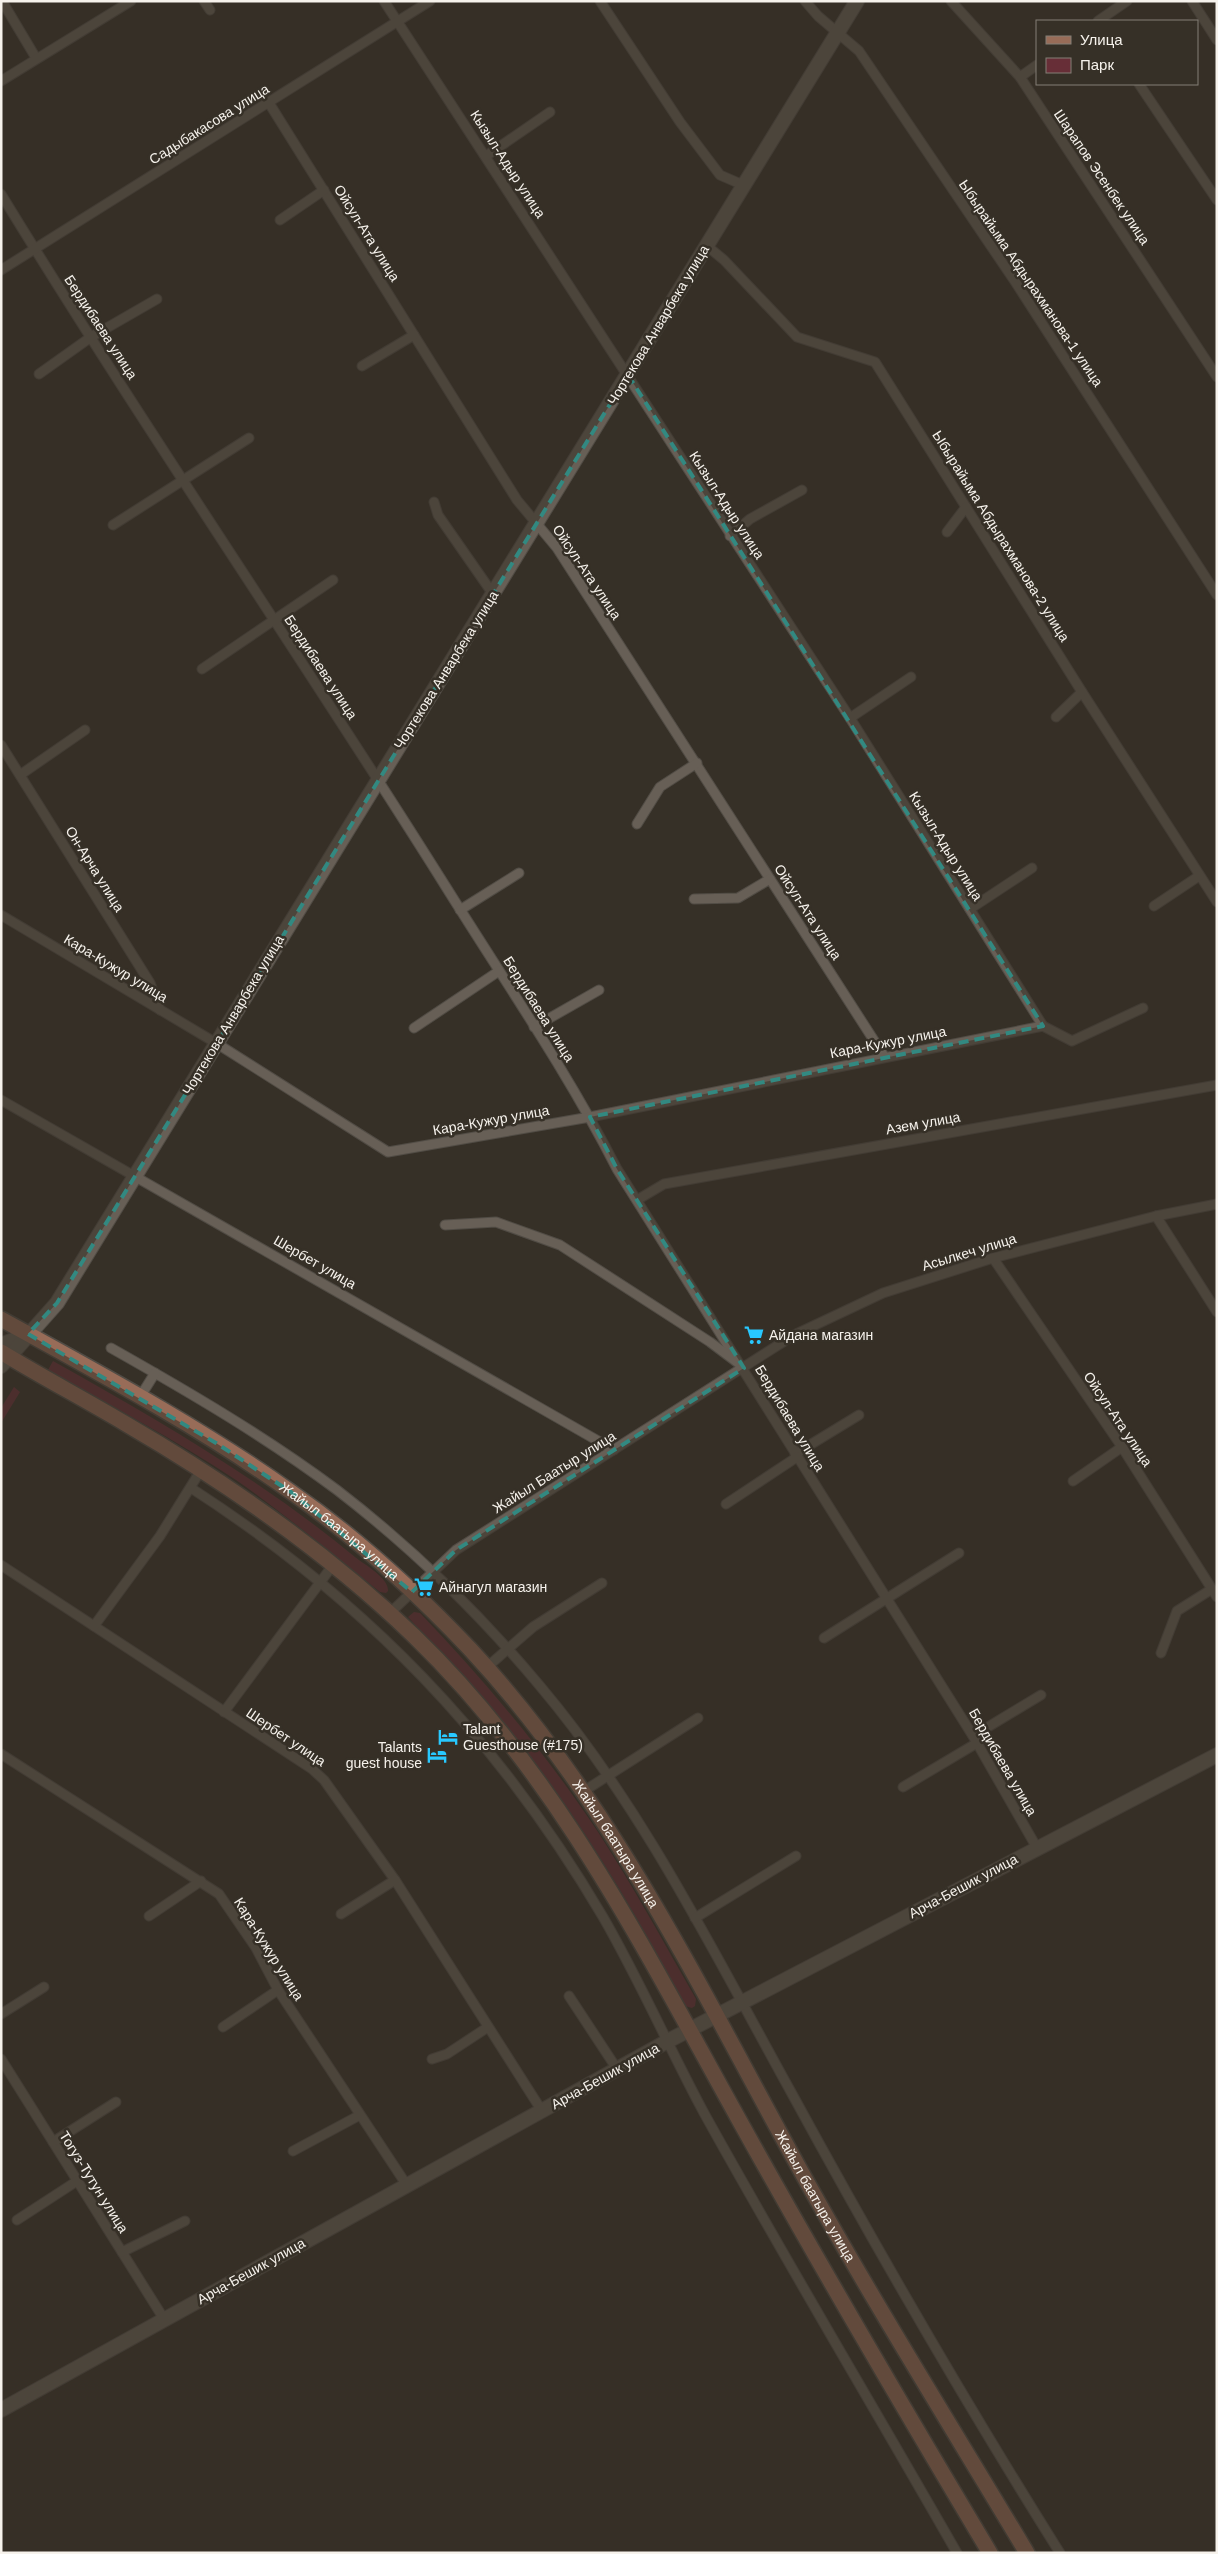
<svg xmlns="http://www.w3.org/2000/svg" width="1218" height="2554" font-family="Arial,sans-serif">
<style>
.green{fill:#672e37}
.lines{fill:none;stroke-linecap:round;stroke-linejoin:round}
.street-casing{stroke:#514c45;stroke-width:11}
.secondary-casing{stroke:#514c45;stroke-width:16}
.primary-casing{stroke:#514c45;stroke-width:18}
.street{stroke:#675f56;stroke-width:9}
.secondary{stroke:#675f56;stroke-width:14}
.primary{stroke:#986c58;stroke-width:15}
.marked{fill:none;stroke:#328981;stroke-width:4;stroke-dasharray:10 6;stroke-linejoin:round}
.labels{text-anchor:middle;dominant-baseline:central;stroke-width:5;stroke-linejoin:round;paint-order:stroke}
.street-label{font-size:14px;fill:#f6f2ec;stroke:#363027}
.poi-label{font-size:14px;fill:#f6f2ec;stroke:#363027;text-anchor:start}
</style>
<rect width="100%" height="100%" fill="#363027"/>
<g class="green">
<path d="M53,1361c105,59 209,119 302,196 10,8 34,21 33,34l-2,2 -6,-1c-47,-38 -94,-77 -144,-112 -60,-40 -125,-74 -188,-110z"/>
<polygon points="14,1387 20,1392 1,1423 1,1408"/>
<path d="M414,1612l6,1c66,69 125,139 178,219 35,54 66,111 98,167l-1,7 -3,2 -7,-2c-54,-102 -112,-200 -186,-289 -28,-34 -62,-64 -89,-98l-2,-2z"/>
</g>
<g class="lines">
<defs>
<g id="street">
<polyline points="2,1 36,58"/>
<polyline points="204,1 210,10"/>
<polyline points="384,1 850,718 1043,1026"/>
<polyline points="600,1 680,122 720,175 743,185"/>
<polyline points="805,1 818,16 859,51 1016,283 1217,595"/>
<polyline points="951,1 1020,77 1217,377"/>
<polyline points="1192,1 1217,40"/>
<polyline points="1098,21 1127,1"/>
<polyline points="1020,77 1037,65"/>
<polyline points="1,81 131,1"/>
<polyline points="1139,84 1217,200"/>
<polyline points="269,103 517,500 557,548 884,1056"/>
<polyline points="486,156 550,112"/>
<path d="M1,194c143,234 299,460 445,693 58,93 121,184 171,282l356,567 64,112"/>
<polyline points="280,220 324,190"/>
<polyline points="707,246 724,260 797,337 875,362 1082,692 1217,902"/>
<polyline points="1,270 430,1"/>
<polyline points="362,366 414,335"/>
<polyline points="39,374 91,337 157,299"/>
<polyline points="434,502 438,515 493,594"/>
<polyline points="113,525 249,438"/>
<polyline points="947,532 966,507"/>
<polyline points="730,536 750,519 802,490"/>
<polyline points="202,669 333,580"/>
<polyline points="1056,717 1082,692"/>
<polyline points="850,718 911,677"/>
<polyline points="1,745 150,983 160,1010"/>
<polyline points="20,775 85,730"/>
<polyline points="637,824 660,787 697,763"/>
<polyline points="694,899 738,898 770,879"/>
<polyline points="1154,906 1199,876"/>
<polyline points="970,909 1032,868"/>
<polyline points="460,910 519,873"/>
<polyline points="1,915 216,1043 388,1152 590,1117 1043,1026"/>
<polyline points="1043,1026 1072,1041 1143,1008"/>
<polyline points="534,1027 599,990"/>
<polyline points="414,1028 499,971"/>
<polyline points="1,1100 614,1450"/>
<polyline points="637,1200 664,1184 1217,1085"/>
<polyline points="1156,1216 1217,1312"/>
<polyline points="445,1225 496,1222 560,1245 710,1342 738,1363"/>
<polyline points="993,1258 1122,1447 1217,1597"/>
<path d="M111,1348c78,44 155,89 226,142 74,57 143,124 203,196 103,122 174,267 251,406 85,156 174,310 269,461"/>
<polyline points="140,1397 155,1373"/>
<polyline points="795,1454 859,1415"/>
<polyline points="1073,1481 1122,1447"/>
<path d="M191,1488c175,113 306,249 412,429 37,64 66,131 101,196 82,148 169,293 253,440"/>
<polyline points="726,1504 797,1457"/>
<polyline points="1,1565 312,1769 324,1780 395,1880 542,2111"/>
<polyline points="390,1613 456,1550 794,1335 883,1293 993,1258 1156,1216 1217,1204"/>
<polyline points="94,1626 160,1536 201,1470"/>
<polyline points="824,1638 959,1553"/>
<polyline points="1161,1653 1177,1611 1212,1589"/>
<polyline points="486,1668 533,1627 602,1583"/>
<polyline points="224,1712 333,1565"/>
<polyline points="973,1736 1041,1695"/>
<polyline points="1,1754 219,1894 256,1948 278,1990 406,2184"/>
<polyline points="903,1787 977,1743"/>
<polyline points="584,1791 698,1718"/>
<polyline points="341,1914 395,1880"/>
<polyline points="149,1916 201,1881"/>
<polyline points="695,1918 796,1856"/>
<polyline points="569,1996 617,2069"/>
<polyline points="1,2014 44,1987"/>
<polyline points="223,2027 278,1990"/>
<polyline points="1,2059 164,2319"/>
<polyline points="432,2059 447,2054 488,2027"/>
<polyline points="53,2142 116,2102"/>
<polyline points="293,2151 360,2115"/>
<polyline points="17,2220 77,2181"/>
<polyline points="122,2252 185,2221"/>
</g>
<g id="secondary">
<polyline points="1,1345 25,1335"/>
<polyline points="1,1366 57,1303 857,1"/>
<polyline points="1,2410 666,2042 1217,1755"/>
</g>
<g id="primary">
<path id="s1" d="M1,1319c98,54 199,108 290,173 65,45 125,100 179,157 138,148 226,331 322,506 74,135 156,266 235,398"/>
<path d="M1,1352c41,25 83,47 125,72 103,60 202,129 288,212 143,138 229,311 324,482 81,146 166,291 252,435"/>
</g>
</defs>
<use href="#street" class="street-casing"/>
<use href="#secondary" class="secondary-casing"/>
<use href="#primary" class="primary-casing"/>
<use href="#street" class="street"/>
<use href="#secondary" class="secondary"/>
<use href="#primary" class="primary"/>
</g>
<path d="M0 0H1218V2554H0ZM628,375l415,651 -453,91 27,52 127,199 -288,182 -44,42 -121,-100 -75,-49 -188,-109 29,-31z" fill="#363027" fill-opacity=".55" fill-rule="evenodd"/>
<path class="marked" d="M628,375l415,651 -453,91 27,52 127,199 -288,182 -44,42 -121,-100 -75,-49 -188,-109 29,-31z"/>
<defs>
<symbol id="supermarket-bare" viewBox="-9 -9 18 18"><path d="M-6-5.5h2.5l.6 2H6L4.5 2H-2.5L-4.4-4H-6ZM-1.5 3.2a1.3 1.3 0 1 0 .1 0ZM3 3.2a1.3 1.3 0 1 0 .1 0Z" fill="#28c8ff" stroke="#363027" stroke-width="2.5" paint-order="stroke"/></symbol>
<symbol id="hotel-bare" viewBox="-9 -9 18 18"><path d="M-6-4.5h1.5V1H6V5H4.5V3h-9V5H-6ZM-4 0a1.8 1.8 0 1 1 3.6 0ZM.5 0V-2.5h3Q6-2.5 6 0Z" fill="#28c8ff" stroke="#363027" stroke-width="2.5" paint-order="stroke"/></symbol>
</defs>
<g fill-rule="evenodd">
<use href="#supermarket-bare" x="740" y="1321" width="28" height="28"/>
<use href="#supermarket-bare" x="410" y="1573" width="28" height="28"/>
<use href="#hotel-bare" x="434" y="1723" width="28" height="28"/>
<use href="#hotel-bare" x="423" y="1741" width="28" height="28"/>
</g>
<g class="labels">
<g class="street-label">
<text transform="translate(209 124) rotate(-32)">Садыбакасова улица</text>
<text transform="translate(508 164) rotate(57)">Кызыл-Адыр улица</text>
<text transform="translate(1102 177) rotate(56)">Шарапов Эсенбек улица</text>
<text transform="translate(367 233) rotate(58)">Ойсул-Ата улица</text>
<text transform="translate(1031 283) rotate(56)">Ыбырайыма Абдырахманова-1 улица</text>
<text transform="translate(658 325) rotate(-59)">Чортекова Анварбека улица</text>
<text transform="translate(101 327) rotate(57)">Бердибаева улица</text>
<text transform="translate(727 505) rotate(57)">Кызыл-Адыр улица</text>
<text transform="translate(1001 536) rotate(58)">Ыбырайыма Абдырахманова-2 улица</text>
<text transform="translate(587 572) rotate(56)">Ойсул-Ата улица</text>
<text transform="translate(321 667) rotate(57)">Бердибаева улица</text>
<text transform="translate(446 670) rotate(-58)">Чортекова Анварбека улица</text>
<text transform="translate(946 846) rotate(58)">Кызыл-Адыр улица</text>
<text transform="translate(95 869) rotate(58)">Он-Арча улица</text>
<text transform="translate(808 912) rotate(57)">Ойсул-Ата улица</text>
<text transform="translate(116 968) rotate(31)">Кара-Кужур улица</text>
<text transform="translate(539 1009) rotate(58)">Бердибаева улица</text>
<text transform="translate(233 1015) rotate(-59)">Чортекова Анварбека улица</text>
<text transform="translate(888 1042) rotate(-11)">Кара-Кужур улица</text>
<text transform="translate(491 1120) rotate(-10)">Кара-Кужур улица</text>
<text transform="translate(923 1123) rotate(-10)">Азем улица</text>
<text transform="translate(969 1252) rotate(-17)">Асылкеч улица</text>
<text transform="translate(315 1262) rotate(30)">Шербет улица</text>
<text transform="translate(790 1418) rotate(59)">Бердибаева улица</text>
<text transform="translate(1118 1419) rotate(56)">Ойсул-Ата улица</text>
<text transform="translate(554 1472) rotate(-32)">Жайыл Баатыр улица</text>
<text stroke="none"><textPath href="#s1" startOffset="400">Жайыл баатыра улица</textPath></text>
<text transform="translate(286 1737) rotate(34)">Шербет улица</text>
<text transform="translate(1003 1762) rotate(60)">Бердибаева улица</text>
<text stroke="none"><textPath href="#s1" startOffset="820">Жайыл баатыра улица</textPath></text>
<text transform="translate(963 1886) rotate(-28)">Арча-Бешик улица</text>
<text transform="translate(269 1949) rotate(58)">Кара-Кужур улица</text>
<text transform="translate(605 2076) rotate(-29)">Арча-Бешик улица</text>
<text transform="translate(94 2182) rotate(58)">Тогуз-Тутун улица</text>
<text stroke="none"><textPath href="#s1" startOffset="1225">Жайыл баатыра улица</textPath></text>
<text transform="translate(251 2271) rotate(-29)">Арча-Бешик улица</text>
</g>
<g class="poi-label">
<text x="769" y="1335">Айдана магазин</text>
<text x="439" y="1587">Айнагул магазин</text>
<text x="463" y="1729">Talant<tspan x="463" dy="16">Guesthouse (#175)</tspan></text>
<text x="422" y="1747" text-anchor="end">Talants<tspan x="422" dy="16">guest house</tspan></text>
</g>
</g>
<rect width="1218" height="2554" fill="none" stroke="#f6f2ec" stroke-width="5"/>
<rect x="1036" y="20" width="162" height="65" fill="#363027" stroke="#837e76"/>
<rect x="1046" y="36" width="25" height="8" fill="#986c58" stroke="#837e76"/>
<text x="1080" y="45" font-size="15" fill="#f6f2ec">Улица</text>
<rect x="1046" y="58" width="25" height="15" fill="#672e37" stroke="#837e76"/>
<text x="1080" y="70" font-size="15" fill="#f6f2ec">Парк</text>
</svg>
